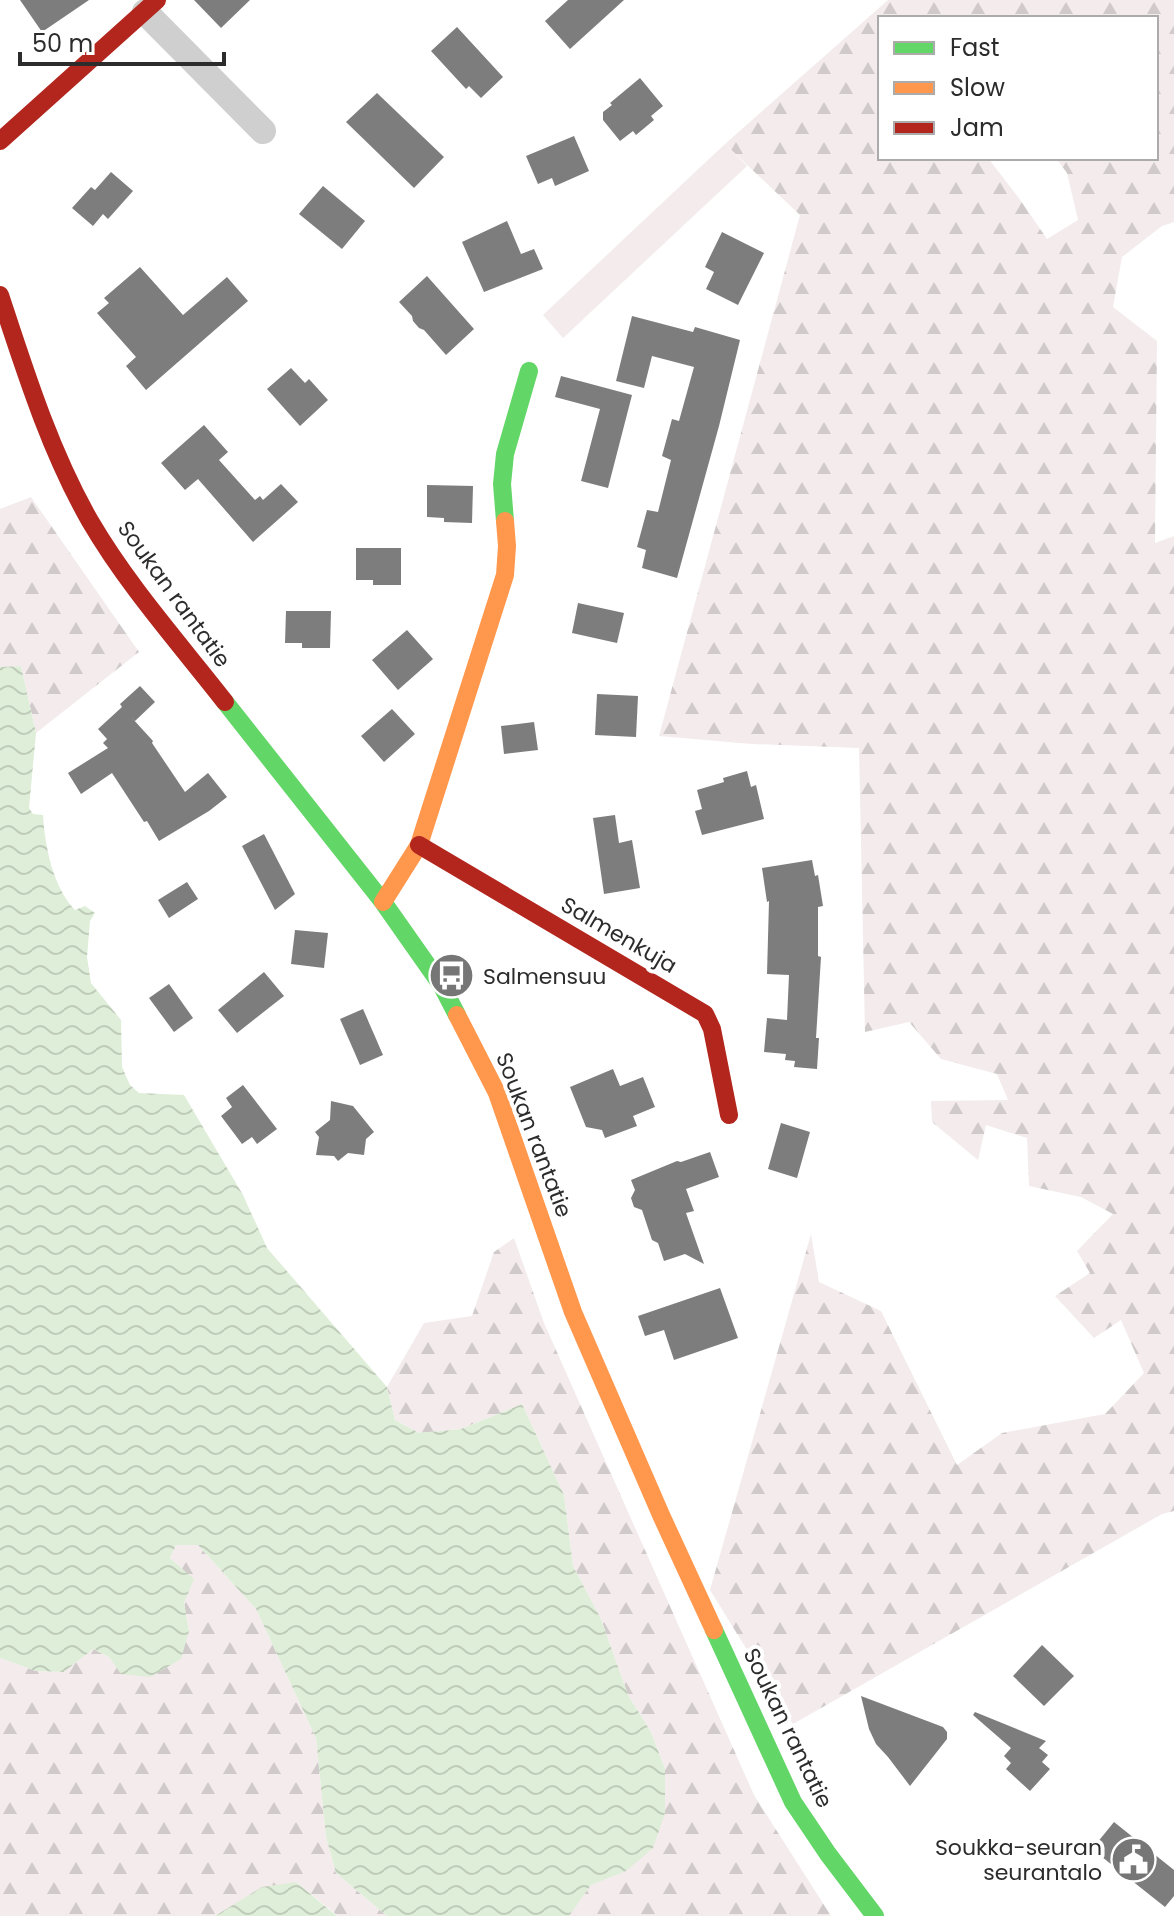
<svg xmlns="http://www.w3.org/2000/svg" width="1174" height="1916" font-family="Poppins,sans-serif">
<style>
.green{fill:#f3ebec}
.forest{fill:url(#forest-firs);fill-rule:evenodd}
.water{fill:url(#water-waves)}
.building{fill:#7d7d7d}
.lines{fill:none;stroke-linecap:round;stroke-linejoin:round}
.street{stroke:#cfcfcf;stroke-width:26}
.fast{stroke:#63d668;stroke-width:18}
.slow{stroke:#ff974d;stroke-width:18}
.jam{stroke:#b3261e;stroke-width:18}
.labels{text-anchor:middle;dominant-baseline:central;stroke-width:8;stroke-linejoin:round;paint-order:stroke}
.street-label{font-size:22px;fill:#2c2c2c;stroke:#fff}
.poi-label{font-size:22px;fill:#2c2c2c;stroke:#fff;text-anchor:start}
</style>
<defs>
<pattern id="forest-firs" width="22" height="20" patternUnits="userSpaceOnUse" patternTransform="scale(2)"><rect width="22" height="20" fill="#f3ebec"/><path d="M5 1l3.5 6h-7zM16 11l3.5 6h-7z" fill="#d0cacb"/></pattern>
<pattern id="water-waves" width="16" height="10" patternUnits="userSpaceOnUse" patternTransform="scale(2)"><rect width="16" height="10" fill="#dfeed8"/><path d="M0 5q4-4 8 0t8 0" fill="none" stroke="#c0ccba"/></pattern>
</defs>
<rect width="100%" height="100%" fill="#fff"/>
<polygon class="green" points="725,144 747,166 563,338 543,315"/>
<g class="forest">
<path d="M888,0h286v222l-12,4 -40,31 -9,50 44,34 -2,202 19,-7v975l-12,3 -369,210 -83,-134 101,-356 8,48 62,29 76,154 45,-32 103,-19 39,-41 -23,-53 -27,18 -39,-42 35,-23 -13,-22 36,-37 -32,-17 -52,-11 -2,-48 -41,-13 -8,35 -46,-38 -1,-21 77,-1 -11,-26 -56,-15 -32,-37 -44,10 -6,-284 -107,-4 -93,-8 141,-521 -75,-71zM880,18h276v140h-100l11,15 11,47 -31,19 -26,-38 -33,-43h-108z"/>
<polygon points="31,497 139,652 36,733 21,666 0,667 0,509"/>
<polygon points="514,1238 544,1323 754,1795 831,1916 569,1916 590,1885 626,1871 665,1813 665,1769 651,1732 628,1695 601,1619 573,1566 564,1495 522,1404 461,1429 419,1433 395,1420 387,1387 424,1323 472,1316 494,1252"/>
<polygon points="176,1545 198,1545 256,1609 316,1738 326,1837 336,1873 387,1916 338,1916 296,1882 215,1916 0,1916 0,1658 36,1671 64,1672 93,1649 109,1657 122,1674 189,1631 184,1603 193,1579 170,1558"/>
</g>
<g class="water">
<path d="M21,666l15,67 -7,75 4,6 10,1c2,32 10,72 32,95l10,-4 10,7 -5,8 -3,36 4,26 30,37 1,47 8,18 9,8 45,2 59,100 24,53 120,139 8,33 24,13 42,-4 61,-25 42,91 9,71 28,53 27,76 23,37 14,37v44l-12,35 -27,23 -35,14 -22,31h-182l-51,-43 -10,-36 -10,-99 -60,-129 -58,-64h-22l-6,13 24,21 -10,24 5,28 -8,28 -31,18 -29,-3 -12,-17 -16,-8 -29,23 -28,-1 -36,-13v-991z"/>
<polygon points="296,1882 337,1916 215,1916 262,1887"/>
</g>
<g class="building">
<polygon points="20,0 89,0 42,32"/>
<polygon points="194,0 250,0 221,28"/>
<polygon points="568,0 624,0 570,49 545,21"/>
<polygon points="457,27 503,77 481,98 469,86 466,89 431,51"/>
<polygon points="640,78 663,106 651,116 654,120 636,135 633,131 620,141 603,120 603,112 612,105 610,103"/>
<polygon points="377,93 444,157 414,188 346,122"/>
<polygon points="574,136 589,171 555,186 552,178 538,184 526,156"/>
<polygon points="111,172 133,191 108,219 103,214 93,226 72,208 91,187 95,190"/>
<polygon points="323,186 365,221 342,249 299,214"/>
<polygon points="507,221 521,254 534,249 543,269 484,292 462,242"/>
<polygon points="722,232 764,253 738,305 706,289 714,272 705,267"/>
<polygon points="140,267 183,315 227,277 248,301 146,390 126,366 136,357 97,313 109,303 104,298"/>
<polygon points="427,276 474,329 446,355 424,330 419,328 413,321 412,316 399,302"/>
<polygon points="632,316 693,332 695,327 740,340 719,426 677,578 642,568 646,550 637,547 647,510 658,512 671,460 662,456 672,419 679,421 694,367 652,356 644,388 616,381"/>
<polygon points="291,368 305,383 309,379 328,400 300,426 267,389"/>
<polygon points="561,376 632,395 608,488 581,481 600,409 555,397"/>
<polygon points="204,425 228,452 219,460 255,500 260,496 263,500 281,484 298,502 253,542 198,479 185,490 161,463"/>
<polygon points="427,485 473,486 472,523 444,522 444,518 427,517"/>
<polygon points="356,548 401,548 401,585 373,585 373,580 356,580"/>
<polygon points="578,603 624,613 617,643 572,633"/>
<polygon points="286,611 331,611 330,648 302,648 302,643 285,643"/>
<polygon points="407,630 433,659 398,690 372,660"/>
<polygon points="140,686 155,702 135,721 132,718 153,741 152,743 185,792 208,773 227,797 209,811 159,841 147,821 144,822 112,773 81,794 68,773 108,748 103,743 107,739 98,729 122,707 120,704"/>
<polygon points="597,694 638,696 636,737 595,735"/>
<polygon points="392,709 415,734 384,762 361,736"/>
<polygon points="534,722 538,750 504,754 501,726"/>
<polygon points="747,771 751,787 756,785 764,819 702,835 695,811 702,809 697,790 724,782 723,778"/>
<polygon points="615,815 619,843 632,840 640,888 604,894 593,818"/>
<polygon points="264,834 295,894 275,910 242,846"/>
<polygon points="812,860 815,876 818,875 823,906 818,907 818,956 821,957 816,1038 819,1038 817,1069 794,1067 795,1061 785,1060 786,1054 764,1052 767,1018 787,1020 789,975 767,974 769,901 767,902 762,868"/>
<polygon points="187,882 198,899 169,918 158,900"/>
<polygon points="295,930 328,933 324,968 291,964"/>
<polygon points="264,972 284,996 237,1033 218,1010"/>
<polygon points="169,984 193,1018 174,1032 149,998"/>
<polygon points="363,1009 383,1055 360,1065 340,1019"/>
<polygon points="613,1069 620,1086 643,1077 655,1107 633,1116 637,1126 605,1138 602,1130 586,1127 570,1087"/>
<polygon points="243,1085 277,1129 257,1144 252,1137 242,1144 221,1116 232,1107 226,1098"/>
<polygon points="331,1101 353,1106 374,1132 366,1139 364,1155 348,1153 338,1161 334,1156 316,1155 319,1137 315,1132 330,1120"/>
<polygon points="781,1123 810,1132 797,1178 768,1169"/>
<polygon points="710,1152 719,1177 686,1189 694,1211 686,1213 704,1264 685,1254 664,1261 658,1243 652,1240 642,1210 634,1207 631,1198 635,1190 631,1180 677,1161 681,1162"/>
<polygon points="720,1288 738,1338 674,1360 664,1330 645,1336 638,1316"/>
<polygon points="1042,1645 1074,1676 1044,1706 1013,1676"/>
<polygon points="861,1696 943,1727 947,1732 947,1739 910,1786 888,1757 876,1744 869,1729"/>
<polygon points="975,1712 1046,1741 1039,1748 1048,1755 1042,1762 1050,1769 1030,1791 1006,1769 1011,1763 1004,1756 1011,1748 973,1715"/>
<polygon points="1114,1822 1174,1870 1174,1896 1165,1907 1092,1849"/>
</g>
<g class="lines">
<polyline class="street" points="145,12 263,131"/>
<g class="fast">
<polyline points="505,521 502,484 505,454 529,371"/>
<polyline points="225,702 383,902 442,986 457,1015"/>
<polyline points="714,1630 793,1802 828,1854 875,1916"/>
</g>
<g class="slow">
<polyline points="383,902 419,845 505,575 507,546 505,521"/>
<polyline points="457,1015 497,1093 573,1312 661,1515 714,1630"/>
</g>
<g class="jam">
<polyline points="0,141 157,0"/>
<path d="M0,295c25,76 50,156 90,226 38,65 89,122 135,181"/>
<polyline points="419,845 705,1014 712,1029 729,1115"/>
</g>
</g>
<defs>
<symbol id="bus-disc" viewBox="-11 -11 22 22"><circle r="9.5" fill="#767676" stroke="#fff"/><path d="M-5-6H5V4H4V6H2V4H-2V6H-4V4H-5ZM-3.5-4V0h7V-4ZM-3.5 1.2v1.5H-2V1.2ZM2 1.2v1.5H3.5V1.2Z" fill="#fff"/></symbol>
<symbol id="civic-disc" viewBox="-11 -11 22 22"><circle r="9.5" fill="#767676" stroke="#fff"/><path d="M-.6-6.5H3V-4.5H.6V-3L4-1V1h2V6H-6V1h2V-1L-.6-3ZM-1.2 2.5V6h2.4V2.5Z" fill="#fff"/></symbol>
</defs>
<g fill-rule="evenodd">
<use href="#bus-disc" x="426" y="950" width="51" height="51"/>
<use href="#civic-disc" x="1108" y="1834" width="51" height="51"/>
</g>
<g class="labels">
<g class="street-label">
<text transform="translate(174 594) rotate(54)">Soukan rantatie</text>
<text transform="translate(619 935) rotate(30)">Salmenkuja</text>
<text transform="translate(534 1135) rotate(69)">Soukan rantatie</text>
<text transform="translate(788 1728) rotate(64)">Soukan rantatie</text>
</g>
<g class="poi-label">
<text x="483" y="976">Salmensuu</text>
<text x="1102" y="1847" text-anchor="end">Soukka-seuran<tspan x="1102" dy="25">seurantalo</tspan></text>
</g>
</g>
<rect x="878" y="16" width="280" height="144" fill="#ffffff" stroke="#ababab" stroke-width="2"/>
<rect x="894" y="42" width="40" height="12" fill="#63d668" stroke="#ababab" stroke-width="2"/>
<text x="950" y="56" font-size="24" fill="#2c2c2c">Fast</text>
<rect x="894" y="82" width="40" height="12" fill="#ff974d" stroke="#ababab" stroke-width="2"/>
<text x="950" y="96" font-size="24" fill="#2c2c2c">Slow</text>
<rect x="894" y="122" width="40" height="12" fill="#b3261e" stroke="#ababab" stroke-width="2"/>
<text x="950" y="136" font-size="24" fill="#2c2c2c">Jam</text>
<path d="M20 52v12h204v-12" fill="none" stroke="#2c2c2c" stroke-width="4"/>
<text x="32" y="52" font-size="24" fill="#2c2c2c" stroke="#ffffff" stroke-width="6" paint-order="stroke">50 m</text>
</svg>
